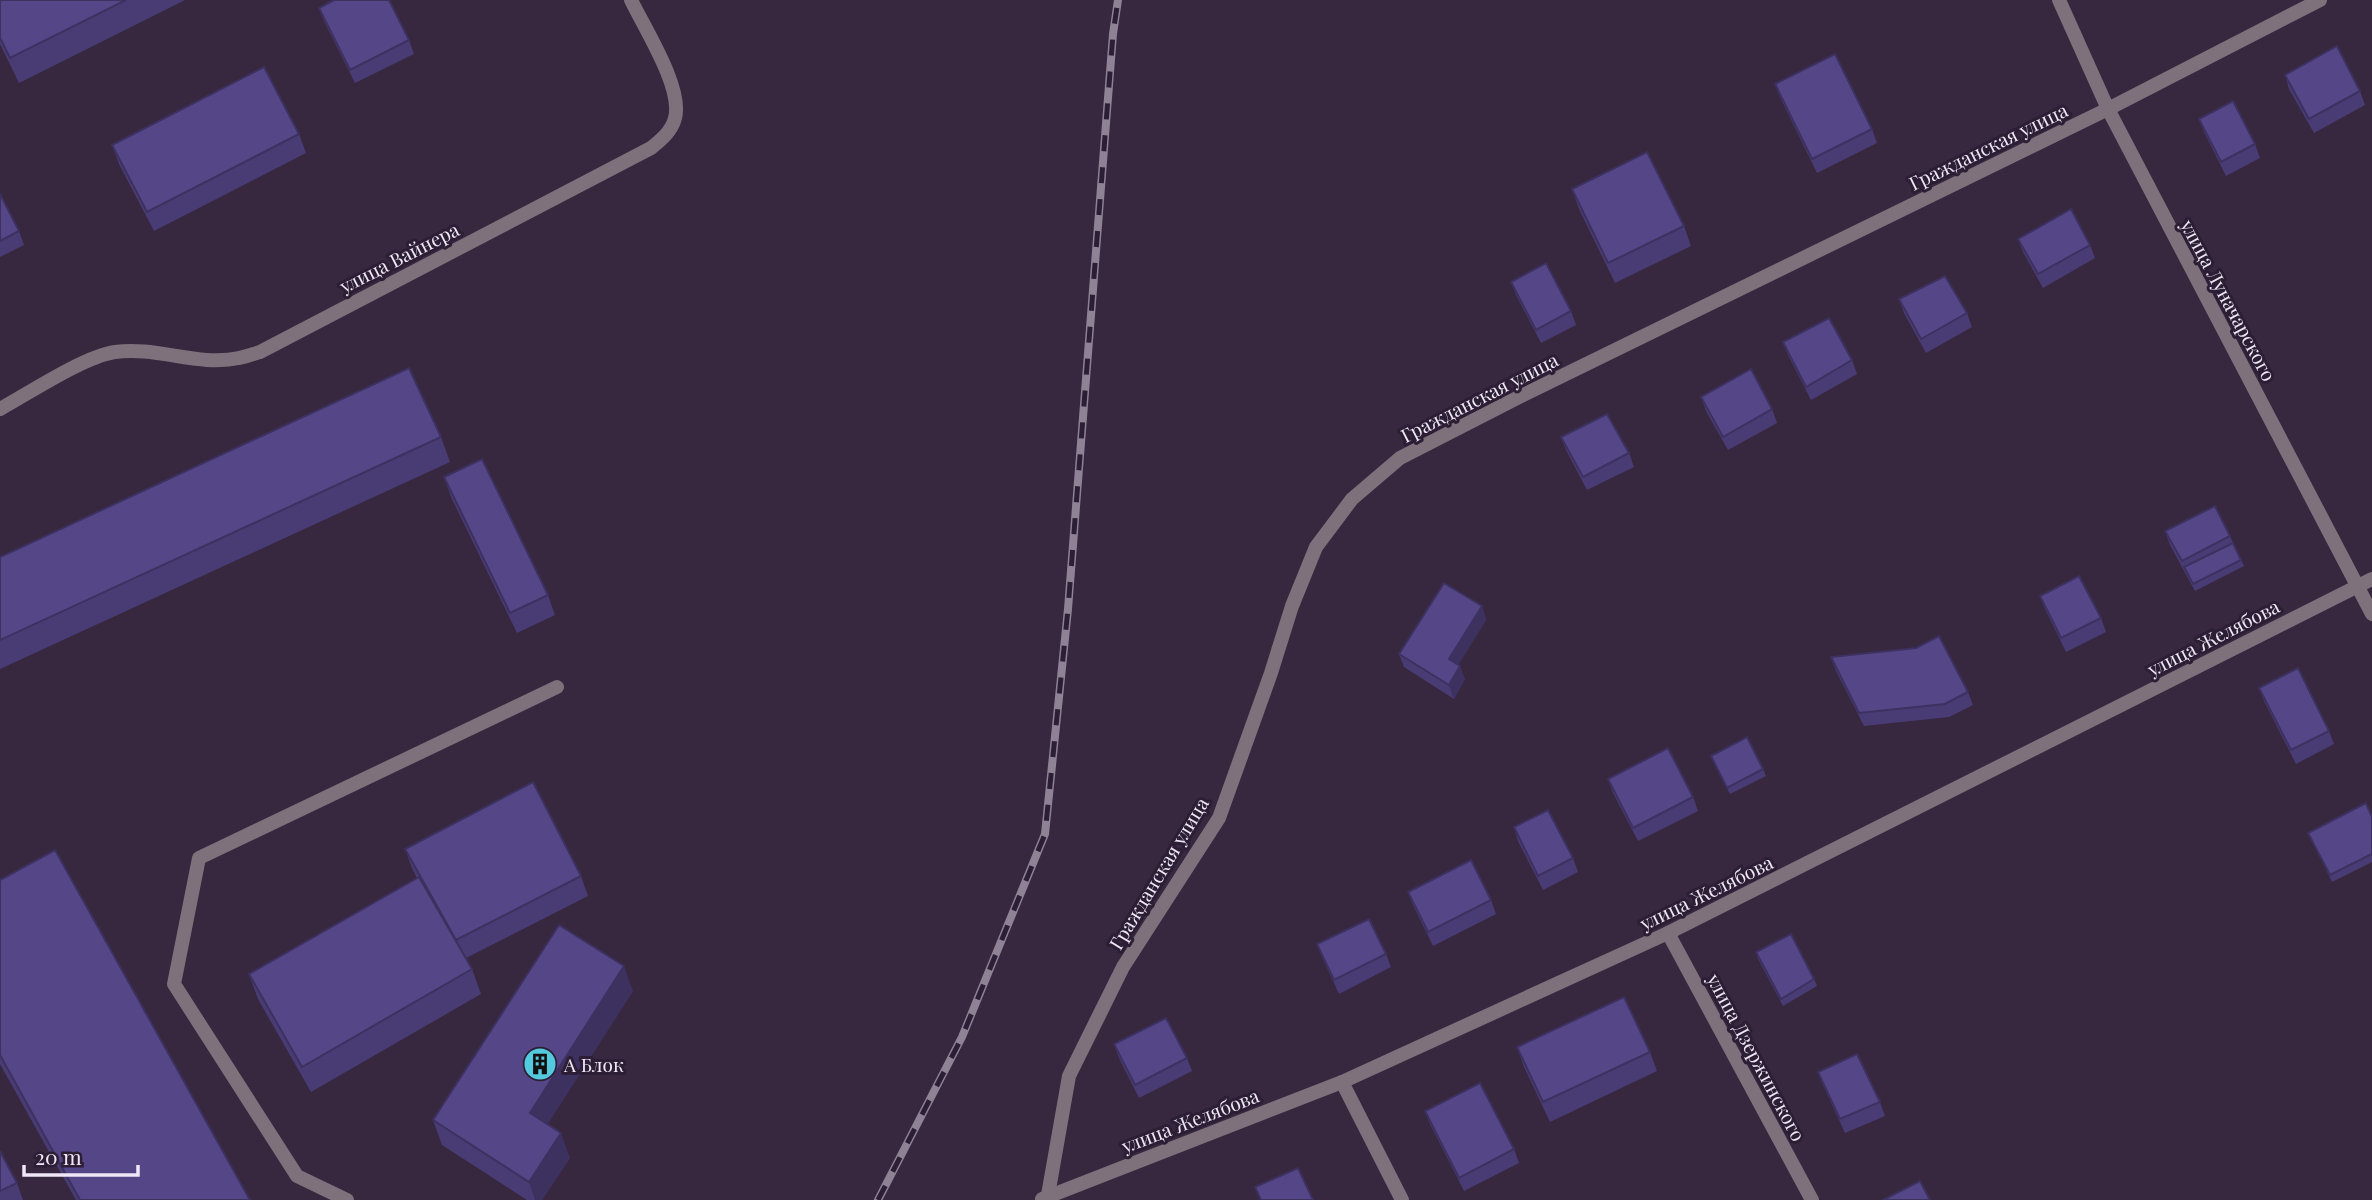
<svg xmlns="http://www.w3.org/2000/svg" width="2372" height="1200" font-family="'Playfair Display',serif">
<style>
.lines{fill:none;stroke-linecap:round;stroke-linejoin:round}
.service{stroke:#7e717b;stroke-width:14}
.minor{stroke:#7e717b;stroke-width:14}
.tertiary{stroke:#7e717b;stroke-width:14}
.rail-casing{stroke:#8f8296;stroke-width:8}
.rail{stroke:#2c1e35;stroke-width:5;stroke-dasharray:16;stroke-linecap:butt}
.wall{fill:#493c75}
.shaded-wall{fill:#3c315f}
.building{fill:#554688;stroke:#3c315f;stroke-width:2}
.labels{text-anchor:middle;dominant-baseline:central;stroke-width:6;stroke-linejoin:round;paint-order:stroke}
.street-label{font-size:19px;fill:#f0e7f7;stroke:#2c1e35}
.poi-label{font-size:19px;fill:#f0e7f7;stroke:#2c1e35;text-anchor:start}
</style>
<rect width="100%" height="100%" fill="#37273f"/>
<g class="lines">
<polyline class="service" points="347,1200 297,1176 174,984 199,858 557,687"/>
<g class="minor">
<path d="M0,409c29,-16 85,-53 115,-57 41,-6 84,15 124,6 7,-1 14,-4 21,-6l391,-204c10,-8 21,-17 24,-30 8,-30 -30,-89 -44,-118"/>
<polyline points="1668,933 1812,1200"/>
<polyline points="1342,1082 1402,1200"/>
<polyline points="1048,1195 1069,1076 1123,967 1219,818 1271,673 1292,606 1316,547 1352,499 1400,458 1521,396 2108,109 2320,0"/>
<polyline points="1042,1199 1342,1082 1668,933 2372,579"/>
</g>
<polyline class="tertiary" points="2059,0 2108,109 2372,614"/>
<defs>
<polyline id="rail" points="878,1200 962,1037 1045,834 1068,609 1113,34 1118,0"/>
</defs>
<use href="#rail" class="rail-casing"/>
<use href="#rail" class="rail"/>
</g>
<g class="wall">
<polygon points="0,0 185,0 19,83 0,44"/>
<polygon points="319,8 409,40 414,54 355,83 324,21"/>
<polygon points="2285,75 2360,91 2365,105 2314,133 2289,89"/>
<polygon points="1775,84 1872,129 1877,143 1817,173 1780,97"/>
<polygon points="2199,119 2255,144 2260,158 2226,176 2204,132"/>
<polygon points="299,134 306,153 154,231 119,164 112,145"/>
<polygon points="1572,189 1684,226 1691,246 1615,283 1579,209"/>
<polygon points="0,194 19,231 24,245 0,257"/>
<polygon points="2018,239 2090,245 2095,258 2043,288 2023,252"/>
<polygon points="1511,282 1571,311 1576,325 1541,343 1516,295"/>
<polygon points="1899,299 1967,313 1972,327 1926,353 1904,313"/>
<polygon points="1783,342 1852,360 1857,374 1811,400 1788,355"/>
<polygon points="1701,397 1772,409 1777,423 1728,450 1706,411"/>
<polygon points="441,437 450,462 0,669 0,557"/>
<polygon points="1561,437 1629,453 1634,467 1587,490 1566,450"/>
<polygon points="444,477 548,595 555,615 517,633 451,497"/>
<polygon points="2165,531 2230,536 2244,566 2195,591 2170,545"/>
<polygon points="2040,596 2101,618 2106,632 2066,652 2045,609"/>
<polygon points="1482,606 1486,620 1458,665 1465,679 1454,699 1404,667 1399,654"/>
<polygon points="1831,657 1968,692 1973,705 1949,717 1864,726 1836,671"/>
<polygon points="2259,688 2329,731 2334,744 2296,764 2264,701"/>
<polygon points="1711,756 1763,769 1766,776 1730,794"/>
<polygon points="1608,779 1693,797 1698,811 1638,841 1613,793"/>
<polygon points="2372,817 2372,862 2332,882 2308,833"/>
<polygon points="1514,827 1573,858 1578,872 1543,890 1518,841"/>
<polygon points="405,849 581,876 588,896 466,958 472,969 481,994 311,1092 258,999 249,974 417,878 412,868"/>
<polygon points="0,880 250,1200 76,1200 0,1064"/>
<polygon points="1408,892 1491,900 1496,914 1433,946 1413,905"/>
<polygon points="1317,944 1386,954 1391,967 1339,994 1322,957"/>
<polygon points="1756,952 1814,979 1817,986 1783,1006 1758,959"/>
<polygon points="633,991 547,1124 570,1158 542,1200 527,1200 442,1145 433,1120"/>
<polygon points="1114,1044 1187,1058 1192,1071 1139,1098 1119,1058"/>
<polygon points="1517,1047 1650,1052 1657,1071 1550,1122 1524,1067"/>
<polygon points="1818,1072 1880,1102 1885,1116 1845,1133 1823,1085"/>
<polygon points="1425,1111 1514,1149 1519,1163 1464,1191 1430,1124"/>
<polygon points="0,1151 17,1183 23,1200 0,1200"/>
</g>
<g class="shaded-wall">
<polygon points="1482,606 1486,620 1454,672 1449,659"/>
<polygon points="1460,666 1465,679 1454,699 1449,685"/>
<polygon points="624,966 633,991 539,1138 530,1113"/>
<polygon points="561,1133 570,1158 542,1200 535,1200 529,1182"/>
</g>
<g class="building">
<polygon points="0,0 126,0 10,58 0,38"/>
<polygon points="334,0 389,0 409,40 350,70 319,8"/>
<polygon points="2337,46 2360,91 2309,119 2285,75"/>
<polygon points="1835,54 1872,129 1812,159 1775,84"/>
<polygon points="264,67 299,134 147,212 112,145"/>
<polygon points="2233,101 2255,144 2221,162 2199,119"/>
<polygon points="1647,152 1684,226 1608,263 1572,189"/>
<polygon points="0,194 19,231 0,241"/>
<polygon points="2071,209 2090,245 2038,274 2018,239"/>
<polygon points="1546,263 1571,311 1536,330 1511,282"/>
<polygon points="1945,276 1967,313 1921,339 1899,299"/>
<polygon points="1829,318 1852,360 1806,387 1783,342"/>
<polygon points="409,368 441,437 0,640 0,557"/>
<polygon points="1751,369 1772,409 1723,437 1701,397"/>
<polygon points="1607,414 1629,453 1583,477 1561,437"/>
<polygon points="482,459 548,595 510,613 444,477"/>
<polygon points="2215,506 2230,536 2182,561 2165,531"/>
<polygon points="2233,543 2241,560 2193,584 2184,567"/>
<polygon points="2079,576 2101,618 2061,638 2040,596"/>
<polygon points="1444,583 1482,606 1449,659 1460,666 1449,685 1399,654"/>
<polygon points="1939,636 1968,692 1945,704 1859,713 1831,657 1916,648"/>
<polygon points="2298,668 2329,731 2291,750 2259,688"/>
<polygon points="1747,737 1763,769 1727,788 1711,756"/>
<polygon points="1668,748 1693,797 1633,828 1608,779"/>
<polygon points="533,782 581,876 456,940 405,849"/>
<polygon points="2366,803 2372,817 2372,854 2330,875 2308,833"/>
<polygon points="1548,810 1573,858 1538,876 1514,827"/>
<polygon points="55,850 250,1200 80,1200 0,1055 0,880"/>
<polygon points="1471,860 1491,900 1428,932 1408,892"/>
<polygon points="419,877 472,969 302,1067 249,974"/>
<polygon points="1369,919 1386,954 1334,980 1317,944"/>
<polygon points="559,925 624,966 530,1113 561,1133 529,1182 433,1120"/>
<polygon points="1791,934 1814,979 1781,999 1756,952"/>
<polygon points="1624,997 1650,1052 1543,1102 1517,1047"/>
<polygon points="1166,1018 1187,1058 1135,1085 1114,1044"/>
<polygon points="1857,1054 1880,1102 1840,1119 1818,1072"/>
<polygon points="1480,1083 1514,1149 1459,1178 1425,1111"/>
<polygon points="0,1151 17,1183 0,1191"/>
<polygon points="1298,1168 1313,1200 1261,1200 1255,1187"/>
<polygon points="1920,1181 1930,1200 1883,1200"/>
</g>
<defs>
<symbol id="building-disc" viewBox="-11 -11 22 22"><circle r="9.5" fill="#54cade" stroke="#2c1e35"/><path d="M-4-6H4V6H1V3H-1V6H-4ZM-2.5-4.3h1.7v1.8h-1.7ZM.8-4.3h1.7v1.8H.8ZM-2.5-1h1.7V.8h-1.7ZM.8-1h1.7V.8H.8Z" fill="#111"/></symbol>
</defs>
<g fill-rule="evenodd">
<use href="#building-disc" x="521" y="1045" width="38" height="38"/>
</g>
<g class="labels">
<g class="street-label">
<text transform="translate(1988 146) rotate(-26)">Гражданская улица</text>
<text transform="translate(399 257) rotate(-27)">улица Вайнера</text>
<text transform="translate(2229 300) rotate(62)">улица Луначарского</text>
<text transform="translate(1479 397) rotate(-27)">Гражданская улица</text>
<text transform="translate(2213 637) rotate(-27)">улица Желябова</text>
<text transform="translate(1158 873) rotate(-59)">Гражданская улица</text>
<text transform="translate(1706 892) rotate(-26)">улица Желябова</text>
<text transform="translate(1757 1057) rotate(62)">улица Дзержинского</text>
<text transform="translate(1190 1120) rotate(-21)">улица Желябова</text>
</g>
<g class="poi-label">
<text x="564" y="1064">А Блок</text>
</g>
</g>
<path d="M24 1165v10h114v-10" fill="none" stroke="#f0e7f7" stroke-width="3.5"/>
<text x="35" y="1165" font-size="21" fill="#f0e7f7" stroke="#2c1e35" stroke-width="5" paint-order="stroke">20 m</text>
</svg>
